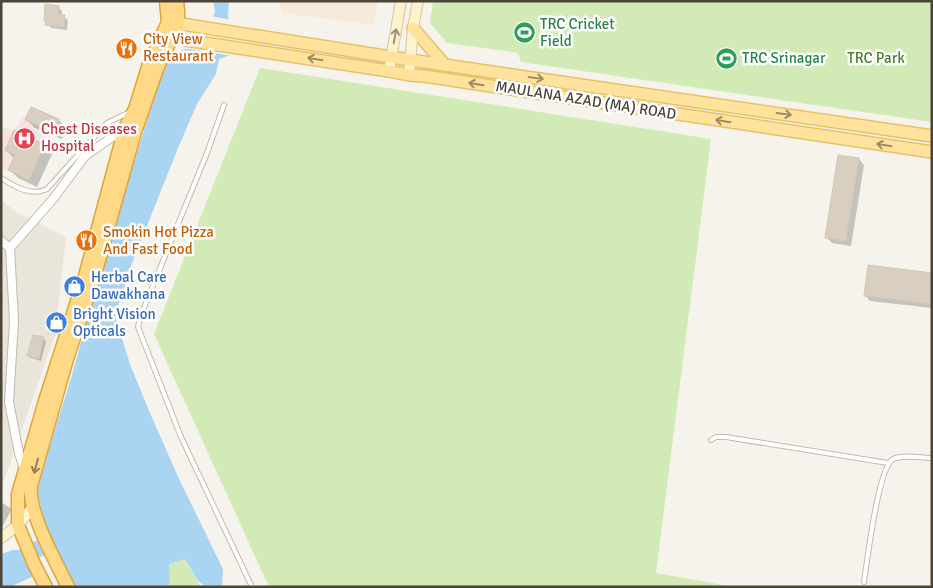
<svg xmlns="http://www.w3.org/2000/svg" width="933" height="588" font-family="Signika,sans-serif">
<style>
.residential{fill:#eae5da}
.commercial{fill:#f7ead8}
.medical{fill:#f6e3e0}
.green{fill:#d2eab5}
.water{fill:#a9d4f2}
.pier{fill:#f6f3ec}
.shadow{fill:#0003}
.building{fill:#d8cfc1;stroke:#d3c7b4}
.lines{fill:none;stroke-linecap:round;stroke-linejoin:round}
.service-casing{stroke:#c2bbae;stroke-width:6}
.minor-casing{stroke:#c2bbae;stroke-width:10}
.secondary-casing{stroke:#d6c79b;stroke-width:12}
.primary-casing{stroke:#e6c16a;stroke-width:14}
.trunk-casing{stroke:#e0a43c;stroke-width:15}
.service{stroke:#fff;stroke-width:4}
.minor{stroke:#fff;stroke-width:8}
.secondary{stroke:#fff3cd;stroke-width:10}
.primary{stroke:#ffe39c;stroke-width:11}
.trunk{stroke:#ffd985;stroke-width:12}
.oneway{stroke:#9c937c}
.oneway2{stroke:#9c8c66}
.oneway3{stroke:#938057}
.labels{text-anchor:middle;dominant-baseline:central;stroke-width:5;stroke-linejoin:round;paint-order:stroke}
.leisure-label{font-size:15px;fill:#27864d;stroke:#fff;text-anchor:start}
.food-label{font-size:15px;fill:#c56008;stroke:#fff;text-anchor:start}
.park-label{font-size:15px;fill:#4a7f2a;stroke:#fff}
.street-label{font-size:15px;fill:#4b4439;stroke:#fff}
.health-label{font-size:15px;fill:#be3a42;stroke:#fff;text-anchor:start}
.shop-label{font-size:15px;fill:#366cbe;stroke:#fff;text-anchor:start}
</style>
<rect width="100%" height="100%" fill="#f6f3ec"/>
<polygon class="residential" points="1,200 16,212 66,237 55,335 1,489"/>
<polygon class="commercial" points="277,1 378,1 373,25 283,13"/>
<polygon class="medical" points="31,107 59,119 54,132 45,145 29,180 1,168 1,128 14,130"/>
<g class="green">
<polygon points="433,1 932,1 932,122 521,62 518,53 447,43 430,23"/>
<polygon points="260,68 711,139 656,573 734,587 269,587 154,334"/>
<polygon points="185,559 201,587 169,587 170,579 169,564"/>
</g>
<path class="water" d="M213,1h16l-1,15 8,37 -17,6 -3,15 -19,30 -19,44 -47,118 -16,50 16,51 19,46 29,66 44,90 -1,18h-16l-8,-6 -13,-22 -16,5 1,15 -1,8h-93l-20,-36 -29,11 7,14 -24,11h-9v-33l12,-4h7l28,-16 -11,-42 5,-21 30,-96 35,-126 54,-173c10,-22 14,-28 39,-28l15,-36z"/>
<polygon class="pier" points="211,16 231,20 237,55 234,56 184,48 186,46 198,45"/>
<g class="shadow">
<polygon points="58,7 62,11 62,16 68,20 67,30 51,28 45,20"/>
<polygon points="27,120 59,120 67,128 62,139 35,128"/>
<polygon points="44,146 52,154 37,187 18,178 10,170 14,158 6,150"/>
<polygon points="859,159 864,165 851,246 832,243 827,238"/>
<polygon points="932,274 932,308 870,301 865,295"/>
<polygon points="44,339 46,341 41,361 31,358 28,356"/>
<polygon points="1,502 12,509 1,529"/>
</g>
<g class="building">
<polygon points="45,4 59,6 58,14 65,15 64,27 45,25 46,21 44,21"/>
<polygon points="31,107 59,119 54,132 25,120"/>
<polygon points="14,130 45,145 29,180 8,170 15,155 5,150"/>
<polygon points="838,155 859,158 846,241 825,238"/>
<polygon points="868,265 932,273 932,304 864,296"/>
<polygon points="33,335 44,337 39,359 27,356"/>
</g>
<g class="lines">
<defs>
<g id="service">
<polyline points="224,105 207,153 141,315 138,327 181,437 252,587"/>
<path d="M1,178c13,8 30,19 46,11l60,-66 21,-10"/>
<polyline points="711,440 716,437 726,437 888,463"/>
<path d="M864,582c3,-20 14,-114 29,-123 11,-5 27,-1 39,-1"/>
</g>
<g id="minor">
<polyline points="1,241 10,248 53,199 85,156 124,129"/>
<polyline points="10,248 14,321 9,402 19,453 24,469"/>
</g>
<g id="secondary">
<polyline points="389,71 401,1"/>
<polyline points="409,75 413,28 418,1"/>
<polyline points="1,538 18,525 33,507"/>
</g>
<g id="primary">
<polyline points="169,22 410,60 932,136"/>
<polyline points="413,28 445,65"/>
<polyline points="165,34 185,40 389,71 409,75 424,76 932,152"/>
</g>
<g id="trunk">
<polyline points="46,587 34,564 18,525 18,494 45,401 85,276 125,128 135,109 149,64 168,22 166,1"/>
<path d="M68,587c-12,-26 -40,-73 -37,-101l36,-127 27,-81 41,-146 22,-63 21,-45v-13l-1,-10"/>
</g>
</defs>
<use href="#service" class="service-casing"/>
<use href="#minor" class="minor-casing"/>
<use href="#secondary" class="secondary-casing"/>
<use href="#primary" class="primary-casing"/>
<use href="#trunk" class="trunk-casing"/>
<use href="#service" class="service"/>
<use href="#minor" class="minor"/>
<use href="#secondary" class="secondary"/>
<use href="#primary" class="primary"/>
<use href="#trunk" class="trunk"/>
</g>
<defs><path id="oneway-shaft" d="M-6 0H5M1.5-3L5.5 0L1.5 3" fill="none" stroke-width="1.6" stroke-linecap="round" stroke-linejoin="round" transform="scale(1.25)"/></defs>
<use class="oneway" href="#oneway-shaft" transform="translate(395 36) rotate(-80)"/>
<g class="oneway2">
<use href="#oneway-shaft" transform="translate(315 59) rotate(-171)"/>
<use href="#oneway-shaft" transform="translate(536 78) rotate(8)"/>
<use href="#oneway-shaft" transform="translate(476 84) rotate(-171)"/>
<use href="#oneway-shaft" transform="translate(784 114) rotate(8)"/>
<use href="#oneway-shaft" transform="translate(723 121) rotate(-171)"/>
<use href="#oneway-shaft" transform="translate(884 145) rotate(-171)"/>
</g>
<use class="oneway3" href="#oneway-shaft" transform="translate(36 466) rotate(105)"/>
<defs>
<symbol id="stadium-disc" viewBox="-11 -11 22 22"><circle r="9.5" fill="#2e9e5b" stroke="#fff"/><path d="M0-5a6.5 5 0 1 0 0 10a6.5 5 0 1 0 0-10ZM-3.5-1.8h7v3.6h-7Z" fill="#fff"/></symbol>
<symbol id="restaurant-disc" viewBox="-11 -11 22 22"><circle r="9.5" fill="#e8710a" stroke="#fff"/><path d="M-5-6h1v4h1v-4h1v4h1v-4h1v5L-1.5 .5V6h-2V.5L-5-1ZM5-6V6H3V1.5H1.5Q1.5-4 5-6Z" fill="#fff"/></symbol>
<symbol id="hospital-disc" viewBox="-11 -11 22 22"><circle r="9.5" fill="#e0444e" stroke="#fff"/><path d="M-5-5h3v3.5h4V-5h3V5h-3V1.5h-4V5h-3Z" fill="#fff"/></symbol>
<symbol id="shop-disc" viewBox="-11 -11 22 22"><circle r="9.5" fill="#3f7fe0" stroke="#fff"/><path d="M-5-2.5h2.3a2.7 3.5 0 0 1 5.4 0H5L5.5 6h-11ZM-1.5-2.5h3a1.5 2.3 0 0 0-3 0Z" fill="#fff"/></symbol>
</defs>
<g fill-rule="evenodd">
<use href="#stadium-disc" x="512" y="20" width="25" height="25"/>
<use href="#restaurant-disc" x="114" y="36" width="25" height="25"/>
<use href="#stadium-disc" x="714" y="46" width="25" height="25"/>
<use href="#hospital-disc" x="12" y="126" width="25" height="25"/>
<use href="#restaurant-disc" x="74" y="228" width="25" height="25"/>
<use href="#shop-disc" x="62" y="274" width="25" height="25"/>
<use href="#shop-disc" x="44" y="310" width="25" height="25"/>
</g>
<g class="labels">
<g class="leisure-label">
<text x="540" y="24">TRC Cricket<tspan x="540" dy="17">Field</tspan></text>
<text x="742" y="58">TRC Srinagar</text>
</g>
<g class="food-label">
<text x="143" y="39">City View<tspan x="143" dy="17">Restaurant</tspan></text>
<text x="103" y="232">Smokin Hot Pizza<tspan x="103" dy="17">And Fast Food</tspan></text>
</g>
<g class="park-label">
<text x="876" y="58">TRC Park</text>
</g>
<g class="street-label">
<text transform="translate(586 100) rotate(9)">MAULANA AZAD (MA) ROAD</text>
</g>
<g class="health-label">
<text x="41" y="129">Chest Diseases<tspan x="41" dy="17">Hospital</tspan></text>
</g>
<g class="shop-label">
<text x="91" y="277">Herbal Care<tspan x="91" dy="17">Dawakhana</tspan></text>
<text x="73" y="314">Bright Vision<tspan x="73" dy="17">Opticals</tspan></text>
</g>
</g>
<rect width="933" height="588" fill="none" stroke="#4b4439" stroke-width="5"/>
</svg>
